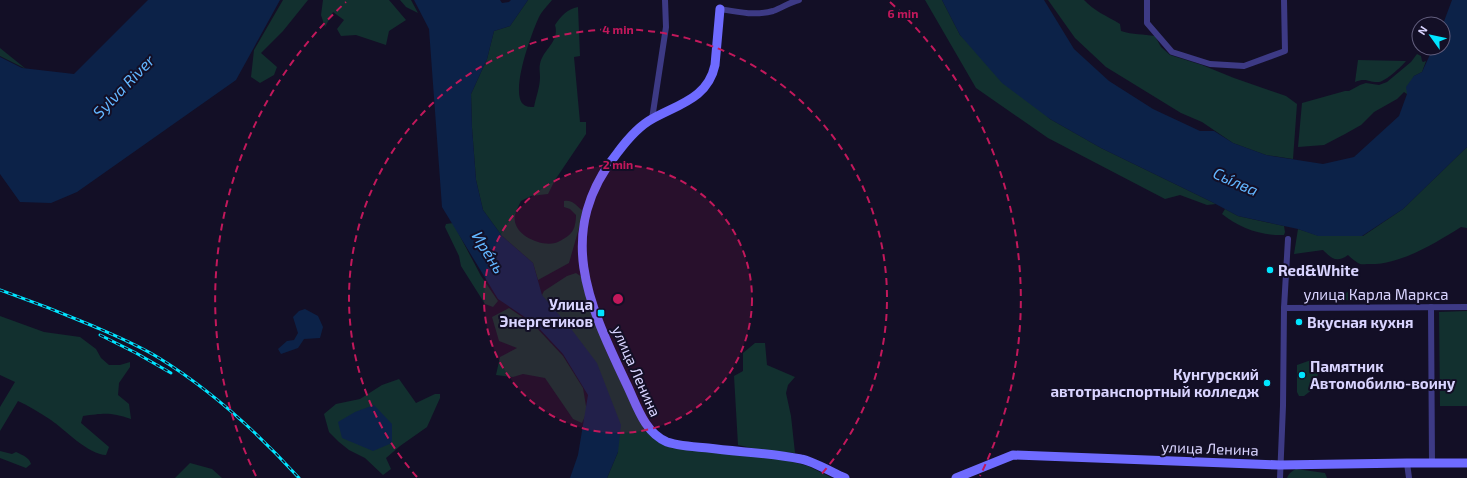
<svg xmlns="http://www.w3.org/2000/svg" width="1467" height="478" font-family="'Exo 2',sans-serif">
<style>
.green{fill:#12302f}
.water{fill:#0c2248}
.lines{fill:none;stroke-linecap:round;stroke-linejoin:round}
.street{stroke:#3d3a85;stroke-width:6}
.secondary{stroke:#6f6bff;stroke-width:9}
.rail-casing{stroke:#00e5ff;stroke-width:3}
.rail{stroke:#130f26;stroke-width:1.5;stroke-dasharray:4.5;stroke-linecap:butt}
.ring{fill:none;stroke:#c2185b;stroke-width:2;stroke-dasharray:7 5}
.poi-dot{fill:#00e5ff;stroke:#130f26;stroke-width:1.5}
.labels{text-anchor:middle;dominant-baseline:central;stroke-width:4;stroke-linejoin:round;paint-order:stroke}
.poi-label{font-size:15px;font-weight:bold;fill:#d9d4ff;stroke:#130f26;text-anchor:start}
.street-label{font-size:15px;fill:#d9d4ff;stroke:#130f26}
.water-label{font-size:16px;font-style:italic;fill:#62b6ff;stroke:#130f26}
.centre{fill:#c2185b;stroke:#130f26;stroke-width:2}
.ring-label{font-size:12px;text-anchor:middle;font-weight:bold;fill:#c2185b;stroke:#130f26;stroke-width:4;stroke-linejoin:round;paint-order:stroke}
</style>
<rect width="100%" height="100%" fill="#130f26"/>
<g class="green">
<polygon points="283,0 308,0 283,31 261,53 277,67 274,75 260,83 251,77 254,50"/>
<polygon points="323,0 389,0 406,20 389,31 386,45 356,35 341,36 337,29 344,20 333,12 325,27 321,15"/>
<polygon points="400,0 411,0 418,13 406,7"/>
<path d="M528,0h24c-4,5 -10,11 -13,17 -7,15 -29,74 -16,87 3,3 7,3 11,3 2,-10 6,-20 6,-30 0,-5 -1,-9 0,-13 3,-15 20,-22 15,-39 6,-9 12,-16 23,-18l2,49 -6,1 6,65h6v12l-31,46 -7,14 -17,2 -10,5c-2,4 -5,10 -6,14 -4,19 25,32 40,28 4,-1 14,-7 16,-10 4,-4 5,-12 5,-18l-6,-6 -6,-2v-6c8,-2 13,5 19,10l-4,17 -10,35 -31,17 -5,-17 -31,-27 -19,-26 -7,-30 -4,-52 -1,-34 16,-35 7,-28 16,-5z"/>
<polygon points="925,0 942,0 960,35 1050,119 1101,148 1216,204 1207,205 1180,195 1165,199 1048,138 976,88"/>
<path d="M1048,0h36c10,11 23,16 36,24l1,7c12,4 22,3 34,5l6,11 9,8 32,10 32,13 52,18 11,8 -4,55 -27,-4 -33,-12 -31,-21 -21,-9 -75,-46 -31,-29z"/>
<polygon points="0,48 26,69 0,56"/>
<polygon points="1417,54 1421,56 1422,61 1423,62 1426,61 1422,72 1414,76 1407,94 1404,92 1397,99 1374,112 1361,125 1345,134 1324,145 1298,147 1302,103 1345,91 1349,91 1360,85 1366,83 1379,85 1387,82 1411,62"/>
<path d="M1358,60l48,1c-4,5 -20,20 -27,21 -10,1 -12,-5 -24,0z"/>
<path d="M1467,147v81l-6,-1c-26,16 -62,39 -94,37 -3,0 -6,1 -9,-1 -3,-2 -7,-5 -10,-8 -11,8 -16,4 -25,-5l-29,4 4,-25 21,7h44l40,-27z"/>
<path d="M1225,209l13,7 46,10 1,6 -1,3c-22,1 -45,-7 -62,-21z"/>
<polygon points="453,223 481,276 498,301 493,307 485,304 461,266 459,256 445,227 446,224"/>
<polygon points="576,273 582,277 587,300 606,351 630,401 664,443 789,461 808,466 832,478 607,478 618,452 542,295 544,291 567,276"/>
<path d="M1348,292c10,0 21,-2 27,5l-2,4 -31,-1 1,-6z"/>
<polygon points="509,308 534,325 563,356 583,388 587,412 582,423 573,419 545,378 523,374 513,377 496,375 500,357 517,348 499,341 492,317"/>
<polygon points="1467,311 1467,406 1440,406 1439,312"/>
<path d="M0,316l44,16 36,5 16,12 5,9 8,7h11l10,-3v5l-11,16 -1,12 11,9 2,15c-20,-7 -27,-6 -48,-3l-2,7 28,24 -3,8c-17,0 -42,-26 -55,-35 -11,-7 -22,-14 -33,-19l-18,30v-24l15,-25 -15,-7z"/>
<polygon points="755,343 765,343 767,365 795,377 788,385 786,393 791,416 795,453 765,451 738,445 734,376 743,371 743,353"/>
<polygon points="1314,359 1318,368 1317,386 1304,396 1299,396 1297,392 1297,365"/>
<polygon points="399,379 416,403 435,394 440,394 440,398 427,427 400,446 386,458 391,469 383,475 365,458 349,450 339,442 329,432 324,414 336,404 360,399 382,385"/>
<path d="M0,451l12,3 4,-2c6,3 13,5 15,12l-5,4 -26,-10z"/>
<polygon points="190,463 212,469 222,478 175,478"/>
<path d="M1296,469l29,4 2,5h-40c2,-5 5,-7 9,-9z"/>
</g>
<g class="water">
<polygon points="148,0 280,0 236,80 77,192 51,203 20,202 0,174 0,57 22,68 74,74"/>
<polygon points="414,0 500,0 502,3 509,2 511,0 528,0 510,26 494,31 487,59 471,94 472,128 476,180 483,210 502,236 533,263 542,295 572,330 597,363 621,425 618,452 607,478 570,478 578,455 588,395 563,354 535,324 498,299 442,207 429,29"/>
<polygon points="942,0 1044,0 1074,49 1109,81 1153,109 1200,131 1214,131 1233,143 1266,155 1323,164 1354,157 1399,116 1407,94 1406,87 1414,76 1422,72 1433,48 1443,48 1443,24 1452,0 1467,0 1467,147 1403,209 1362,236 1318,236 1298,229 1238,216 1212,202 1101,148 1050,119 1002,83 960,35"/>
<polygon points="305,309 318,316 323,327 320,338 304,339 298,348 281,354 278,349 287,341 294,340 298,333 293,317 299,311"/>
<polygon points="374,405 392,424 392,443 373,451 342,438 338,422 355,412"/>
</g>
<g class="lines">
<g class="street">
<polyline points="1147,0 1147,23 1172,52 1210,64 1244,66 1285,51 1284,0"/>
<path d="M720,9c17,3 36,7 53,2 9,-3 17,-9 26,-11"/>
<polyline points="652,119 666,27 665,0"/>
<polyline points="1431,307 1432,463"/>
<polyline points="1284,308 1467,307"/>
<polyline points="1407,463 1409,478"/>
<polyline points="1280,478 1283,406 1284,308 1288,239"/>
</g>
<g class="secondary">
<path d="M720,9l-5,56c-7,33 -36,39 -63,54 -13,7 -25,21 -34,33 -64,79 -30,151 8,231 10,20 18,50 41,59 12,4 28,5 41,6 31,4 62,5 93,11 12,2 32,14 44,19"/>
<polyline points="956,478 1013,455 1280,465 1407,463 1467,463"/>
</g>
<defs>
<g id="rail">
<path d="M0,290c31,11 62,23 93,36 23,10 45,19 66,32 52,32 99,75 140,120"/>
<polyline points="100,335 136,353 171,373"/>
</g>
</defs>
<use href="#rail" class="rail-casing"/>
<use href="#rail" class="rail"/>
</g>
<circle cx="618" cy="299" r="134" fill="#c2185b" fill-opacity=".12"/>
<g class="ring">
<circle cx="618" cy="299" r="134"/>
<path d="M417 477A269 269 0 1 1 819 477"/>
<path d="M256 476A403 403 0 0 1 346 2M890 2A403 403 0 0 1 980 476"/>
</g>
<g class="poi-dot">
<circle cx="1270" cy="270" r="4"/>
<rect x="597" y="309" width="8" height="8" rx="2"/>
<circle cx="1299" cy="322" r="4"/>
<circle cx="1302" cy="375" r="4"/>
<circle cx="1267" cy="383" r="4"/>
</g>
<g class="labels">
<g class="poi-label">
<text x="1278" y="270">Red&amp;White</text>
<text x="593" y="304" text-anchor="end">Улица<tspan x="593" dy="17">Энергетиков</tspan></text>
<text x="1307" y="322">Вкусная кухня</text>
<text x="1310" y="366">Памятник<tspan x="1310" dy="17">Автомобилю-воину</tspan></text>
<text x="1259" y="374" text-anchor="end">Кунгурский<tspan x="1259" dy="17">автотранспортный колледж</tspan></text>
</g>
<g class="street-label">
<text x="1376" y="294">улица Карла Маркса</text>
<text transform="translate(637 371) rotate(66)">улица Ленина</text>
<text transform="translate(1210 448) rotate(2)">улица Ленина</text>
</g>
<g class="water-label">
<text transform="translate(123 86) rotate(-46)">Sylva River</text>
<text transform="translate(1236 181) rotate(24)">Сы́лва</text>
<text transform="translate(489 252) rotate(58)">Ире́нь</text>
</g>
</g>
<circle cx="618" cy="299" r="6" class="centre"/>
<g class="ring-label">
<text x="903" y="18">6 min</text>
<text x="618" y="34">4 min</text>
<text x="618" y="169">2 min</text>
</g>
<g transform="translate(1431 36) rotate(303)"><circle r="19" fill="#130f26" stroke="#625e7d"/>
<path d="M0-3L7 15L0 10L-7 15Z" fill="#00e5ff"/>
<text y="-6" font-size="11" font-weight="bold" text-anchor="middle" fill="#d9d4ff">N</text>
</g>
</svg>
